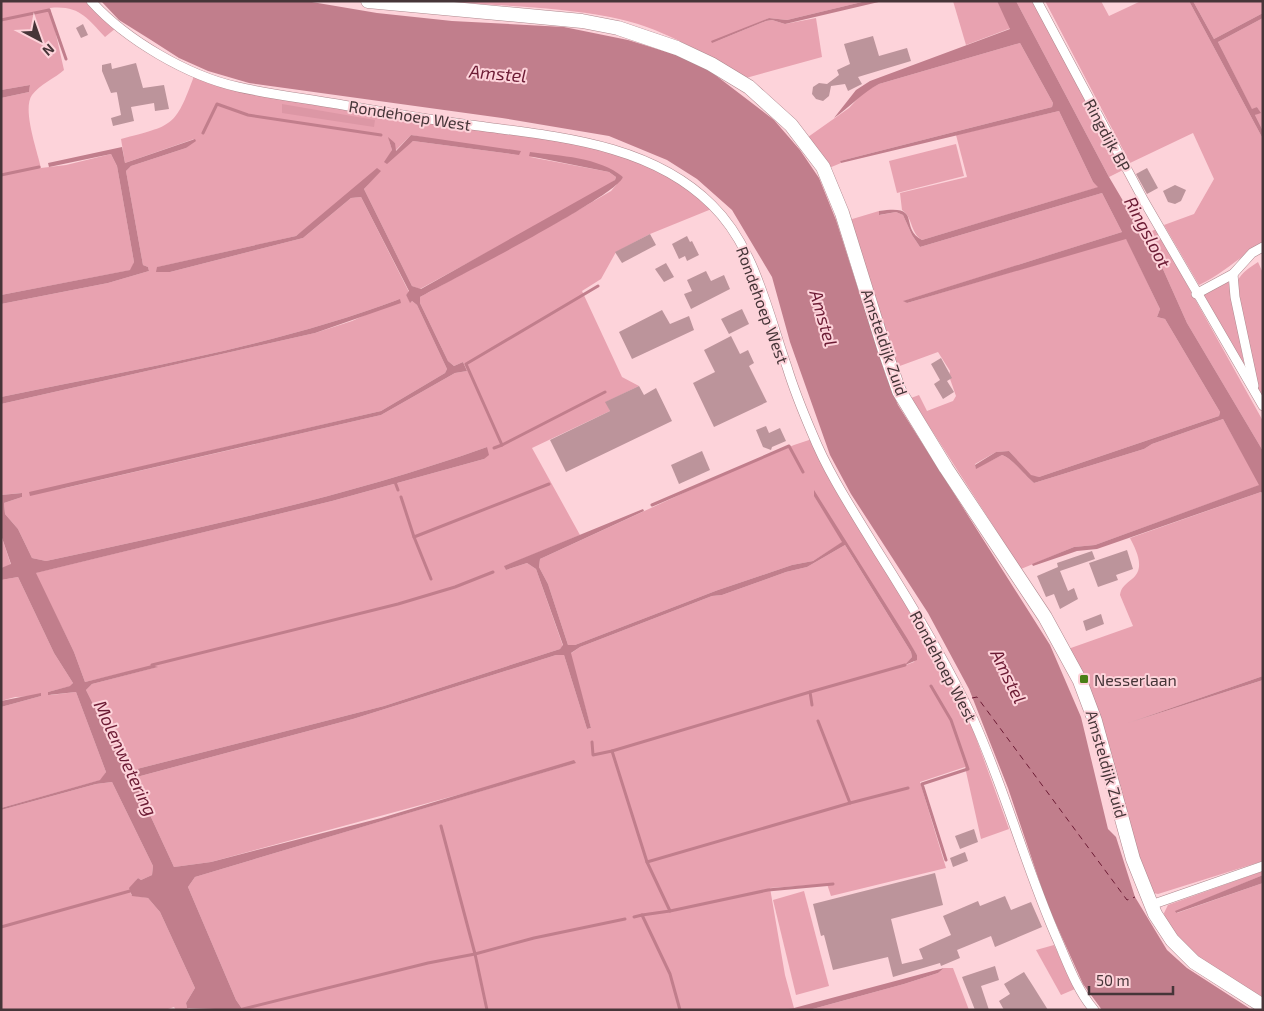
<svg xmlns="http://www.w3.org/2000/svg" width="1264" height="1011" font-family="'Exo 2',sans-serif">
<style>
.green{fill:#e8a2b0;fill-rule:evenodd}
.forest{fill:#dc97a5}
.water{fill:#c17e8c}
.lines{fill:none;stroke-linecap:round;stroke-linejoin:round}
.stream{stroke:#c17e8c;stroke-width:3}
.ferry{stroke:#6c1b34;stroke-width:1;stroke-dasharray:6 5;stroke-linecap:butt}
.building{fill:#bc949b}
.street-casing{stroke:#ae888e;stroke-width:10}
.secondary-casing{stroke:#ae888e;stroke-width:15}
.street{stroke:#fff;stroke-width:9}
.secondary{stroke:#fff;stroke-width:14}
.poi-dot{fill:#4a8017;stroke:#fdd3da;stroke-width:2}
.labels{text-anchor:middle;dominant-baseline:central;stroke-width:4;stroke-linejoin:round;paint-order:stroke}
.street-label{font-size:16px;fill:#463538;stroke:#fdd3da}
.poi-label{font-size:16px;fill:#463538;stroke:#fdd3da;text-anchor:start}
.water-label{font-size:18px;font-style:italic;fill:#6c1b34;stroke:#fdd3da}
</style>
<rect width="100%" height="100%" fill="#fdd3da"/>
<g class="green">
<path d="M1,1h88l27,27 -11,9c-18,-19 -26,-32 -55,-29l14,62c-9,8 -25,15 -32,25 -10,14 5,55 9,73l25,-3 45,-11 6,12 17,96 -3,8 -130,25v-197l28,-6 1,-7 -29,5z"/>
<path d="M439,1h427l-79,19 -18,-2 -57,25 54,-22 6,-1 13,4 31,-6 6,39 -76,21c-42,-25 -87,-52 -136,-61 -56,-11 -115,-11 -171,-16z"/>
<polygon points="953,1 997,1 1011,28 966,45"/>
<polygon points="1016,1 1033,1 1123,170 1109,177"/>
<path d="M1045,1h56l8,15 32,-15h48l74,138v104c-23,13 -40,31 -64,42l-35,-60 30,-11 20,-35 -21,-46 -63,30z"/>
<polygon points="1193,1 1263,1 1263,13 1214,39"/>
<polygon points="1263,18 1263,131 1255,115 1260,112 1257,107 1252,110 1218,42"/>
<polygon points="1020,43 1053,103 1052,107 840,161 841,163 829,168 808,137 849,108 865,91 879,84"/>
<path d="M194,76l17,7 364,56 80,27 59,42 -64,26 -34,18 -15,27 -19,12 40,86 17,9 -33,16 4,9 -78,37 48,87 -75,31 1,4 21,-7 9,6 27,77 -3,3 -176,57 -255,65 -6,-7 -37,-74 6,-6 65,-17 -5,-1 -67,16 -11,-30 -39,-79 297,-72 152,-42 3,-12c-143,51 -293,82 -441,114l-14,-3 -14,-29 -13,-15 -1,-11 18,-6 -1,-4 -20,2v-91l314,-71 37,-12 48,-22c-128,48 -265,70 -399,98v-93l107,-21 41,-12 -1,-4 -5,-2 -17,-94 5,-5 55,-18 8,-9 -69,24 -4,-24c52,-14 54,-11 73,-63zM411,135l108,20 -106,-14 -23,15 2,-6 -3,-10 6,3v8zM530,157l49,2 44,18 -12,14 -48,28 -143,78v6l28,58 6,5 9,-4 4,9 -12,2 -74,42 -316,73 -36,5 352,-82 64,-38 2,-4 -30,-64 -5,-4 -2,1 -4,-7 3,-3 -48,-95 -10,1 -48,40 -133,34h-13l1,-5 138,-31 84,-65 -16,18 48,97 8,3 185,-101 10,-8 1,-3 -7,-5z"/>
<path d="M1059,111l34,71 6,5 -177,53c-12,-7 -9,-23 -20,-30l-2,-17 67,-16 -11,-42z"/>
<polygon points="956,144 964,176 897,193 889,161"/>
<path d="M1102,193l20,39 -218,69 3,2 219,-65 34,71 -3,8 8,2 55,93 -1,4 -180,61 -8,-1 -22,-25 -13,1 -21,12 1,4 26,-13c10,3 23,21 32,28l110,-34 8,-5 71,-25 37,66 -165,60 -21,2 -53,22 -110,-171 8,-3 8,16 26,-10 3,-5 -7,-20 1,-5 -12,-19 -41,15 -48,-147 30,-9 1,4 16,-3 7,3 9,20 8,12z"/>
<polygon points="1156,229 1263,421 1263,451 1187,323 1162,267 1144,235"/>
<path d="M1258,262l5,11v130l-6,-10 -21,-106c2,-13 12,-18 22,-25z"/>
<polygon points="1228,279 1246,373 1203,294"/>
<polygon points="812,439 939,659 971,724 1009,829 981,839 965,767 920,782 946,868 831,896 827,884 770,888 785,975 794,1008 775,1010 243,1010 236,1000 188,887 195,877 575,763 211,862 174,867 133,778 353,719 556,655 564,655 587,729 591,728 570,654 580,647 712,596 722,595 786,572 807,567 845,545 911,652 912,657 906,665 914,662 917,655 814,496 843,542 813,561 792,565 718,590 575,645 568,645 548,584 539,567 540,559 714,479 794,445"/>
<path d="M1261,492l2,184 -135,47 135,-43v181l-105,33 -5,-1 -11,-22 -74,-222 65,-23 -13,-31c1,-8 6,-11 12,-16 14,-11 4,-29 -2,-41z"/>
<polygon points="1,535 11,565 1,568"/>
<polygon points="18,577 54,653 73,683 71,686 48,692 51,695 76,692 106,772 101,780 1,808 1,707 41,696 15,697 1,701 1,580"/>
<polygon points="112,782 153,866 152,875 141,880 138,878 130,888 131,895 148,898 160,912 195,988 186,1003 187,1008 191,1010 176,1010 174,1007 165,1010 1,1010 1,810 96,784"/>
<path d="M1263,871v4l-88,37 2,1 86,-30v114c-26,-14 -97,-52 -99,-84l4,-8z"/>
<polygon points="804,891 829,986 796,995 773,900"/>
<polygon points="1054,945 1075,989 1061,995 1036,950"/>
<polygon points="944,968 953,968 969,1010 809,1010 904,984 938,973"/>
</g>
<polygon class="forest" points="282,104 375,120 374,127 282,113"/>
<g class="water">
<polygon points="101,1 306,1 377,13 452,21 564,27 628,40 680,56 710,71 774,120 800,150 819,178 836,220 886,376 898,405 1050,645 1081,717 1108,829 1116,837 1135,897 1167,950 1187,968 1252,1010 1102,1010 1083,984 1047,904 1008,788 969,689 928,613 851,494 830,455 790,342 772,277 732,210 697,179 667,160 609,136 502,118 249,83 208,71 179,58 151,40 119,20"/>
<polygon points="866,1 883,1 785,24 772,20 766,21 712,43 711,41 769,18 787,20"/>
<path d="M997,1h19l93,176 53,90 25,56 76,128v42l-2,-1 -164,57 -20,2 -44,15 -1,-2 42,-17 21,-2 164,-60 -36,-66 -71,25 -8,5 -110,34c-9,-7 -22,-25 -32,-28l-26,14 -1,-4 21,-13 13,-1 22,24 8,2 180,-61 1,-4 -55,-93 -8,-2 3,-8 -34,-70 -219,64 -4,-2 219,-69 -20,-39 -182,54 -8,-12 -9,-20 -7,-3 -17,3v-4c45,-7 19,16 43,29l176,-53 -5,-5 -34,-71 -218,52 -1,-2 212,-54 1,-4 -33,-60 -141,41c-17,9 -29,23 -45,34l22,-28 14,-9 140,-52z"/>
<polygon points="1189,1 1193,1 1214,39 1263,13 1263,18 1218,42 1252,109 1257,107 1261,113 1255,115 1263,131 1263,139"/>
<polygon points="30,85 29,92 1,98 1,90"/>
<polygon points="411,135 521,151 519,155 413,141 387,164 384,162 392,150 388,137 395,143 396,151"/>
<polygon points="195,139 196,141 186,148 131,166 126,171 143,265 148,267 149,271 108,283 1,304 1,295 130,270 134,262 117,166 111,154 49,167 48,163 122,147 125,163"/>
<path d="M530,152c30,4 69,5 93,25 -6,19 -174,104 -203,120v6l28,58 6,5 9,-4 4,9 -12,2 -74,42 -351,81 -1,-4 352,-81 64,-38 2,-4 -30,-64 -5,-4 -2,2 -4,-8 3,-4 -48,-94 -10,1 -48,40 -133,34h-14l1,-5 139,-31 81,-68 4,3 -17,18 48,97 9,3 194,-109 1,-3 -7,-5 -80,-16z"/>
<path d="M400,299l1,4 -86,30 -314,71v-7c134,-28 271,-50 399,-98z"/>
<path d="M487,447l2,8 -5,4 -152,42 -296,72 38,79 11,30 67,-17 6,2 -66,17 -6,6 37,74 6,7 255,-65 176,-57 3,-4 -27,-76 -9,-6 -21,7 -2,-4 139,-57 1,2 -104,48 -1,8 9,17 20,61h7l143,-55 74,-25 21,-4 29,-19 -28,-46v-6l93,148 10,17v5l-12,5 7,-8 -1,-5 -66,-107 -38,22 -21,5 -64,23 -10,1 -132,51 -9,6 20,75 -4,1 -23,-74h-8l-203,64 -220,59 41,89 37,-5 170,-44 193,-58 2,3 -381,114 -7,10 48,113 7,10 -56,-2 -1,-5 9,-15 -35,-76 -12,-14 -16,-2 -3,-8 9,-10 3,2 11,-5 1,-9 -41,-84 -16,2 -95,26v-2l99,-28 6,-8 -30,-80 -28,3v-3l22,-6 3,-3 -19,-30 -36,-76 -17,3v-12l10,-4 -10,-29v-40l21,-2v4l-18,6 1,11 13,15 14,29 14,3c148,-32 298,-63 441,-114z"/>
<polygon points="1263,676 1263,680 1128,723"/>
<polygon points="41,693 41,696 1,707 1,701"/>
<polygon points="1263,875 1263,883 1176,913 1175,911"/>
<polygon points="944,968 938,973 904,984 809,1010 775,1010 794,1008"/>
</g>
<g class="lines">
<g class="stream">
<polyline points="1,20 49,10 66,59"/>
<polyline points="203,133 217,104 248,115 381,135"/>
<polyline points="1,175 39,167"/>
<polyline points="598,286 466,364 502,445 605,392"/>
<polyline points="494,448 502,445"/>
<polyline points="395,482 398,490"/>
<polyline points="401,497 414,537"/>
<polyline points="652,505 789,446 803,472"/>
<polyline points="431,579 414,537 549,484"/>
<polyline points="152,665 398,604 455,587 493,572"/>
<polyline points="931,686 951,720 968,769 922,784 946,860"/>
<polyline points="812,705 810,692 905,665"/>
<polyline points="818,721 850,803 908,788"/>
<polyline points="592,742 593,755 612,751 810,692"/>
<polyline points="612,751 647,862 670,911 642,915"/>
<polyline points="441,826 475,954 487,1010"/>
<polyline points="647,862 850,803"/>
<polyline points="670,911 768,890 833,884"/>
<polyline points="634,917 642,915 670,974 680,1010"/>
<polyline points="1,927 130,891"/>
<polyline points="239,1010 428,963 475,954 534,938 625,919"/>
</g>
<polyline class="ferry" points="972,698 977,697 1127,900 1135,897"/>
</g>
<g class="building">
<polygon points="83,24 88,35 81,38 76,28"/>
<polygon points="873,36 879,56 907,48 911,61 858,77 862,84 848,91 845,84 831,86 829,96 823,101 816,99 812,94 813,87 819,83 827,84 839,75 837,70 850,64 844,44"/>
<polygon points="111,63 112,69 136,63 143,88 164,85 169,109 155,111 154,103 131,107 134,121 113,126 111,118 121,115 115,82 117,92 111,93 102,71 102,65"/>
<polygon points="1147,168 1158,188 1147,194 1136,174"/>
<polygon points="1175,185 1186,190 1181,201 1175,204 1168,202 1163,191"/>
<polygon points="650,234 656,245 622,263 615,252"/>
<polygon points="687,236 690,242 692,241 699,255 687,261 685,256 679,259 672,244"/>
<polygon points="666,263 674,277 664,282 655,269"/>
<polygon points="706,271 711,281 724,275 730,289 691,309 684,294 692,291 687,280"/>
<polygon points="742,309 749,324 729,334 721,319"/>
<polygon points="662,310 670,324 689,316 694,330 632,359 619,332"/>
<polygon points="731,336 740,354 748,350 754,363 749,366 767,402 714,427 693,383 715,372 704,350"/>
<polygon points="941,358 952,378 947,381 954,392 943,399 934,384 940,380 931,364"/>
<polygon points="639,386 644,395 656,388 672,421 566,472 550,440 610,411 605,402"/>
<polygon points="766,426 769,433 780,428 786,441 772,447 771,450 763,447 756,430"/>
<polygon points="702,451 710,470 679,484 671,465"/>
<polygon points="1127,550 1133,569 1116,575 1118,580 1098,587 1089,563"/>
<polygon points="1092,551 1095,559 1060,571 1068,591 1074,588 1078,599 1060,609 1054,594 1046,597 1037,576 1058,567 1057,563"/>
<polygon points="1101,614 1104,624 1086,631 1083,621"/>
<polygon points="974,829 978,842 960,849 955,836"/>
<polygon points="965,852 968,861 953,867 950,858"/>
<polygon points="935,873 943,905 891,919 902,964 923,959 919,949 951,935 943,916 978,901 980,906 1005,896 1011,910 1031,902 1042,927 995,947 991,936 957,950 960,958 941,966 940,963 893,977 888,957 833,970 824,935 821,936 813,904"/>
<polygon points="995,966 999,980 981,986 989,1010 975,1010 962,977"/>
<polygon points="1024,972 1033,986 1048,1010 1004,1010 999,1001 1010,994 1004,984"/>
</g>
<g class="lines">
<defs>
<g id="street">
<path d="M91,1c35,39 97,75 147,86 31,7 63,11 93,16 49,8 98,17 148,23 81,11 172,18 233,79 43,42 56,108 75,162 7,23 16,45 25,66 17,42 42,79 65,117 35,55 69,111 97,171 32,71 52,148 84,220 10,23 19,49 36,69"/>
<polyline points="1037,1 1144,201 1263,406"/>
<polyline points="1233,274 1235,297 1254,386"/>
<polyline points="1196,294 1233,274 1252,253 1263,247"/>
<polyline points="1151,905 1263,866"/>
</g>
<polyline id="secondary" points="368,1 582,21 618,28 677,48 711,64 749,87 791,125 823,167 842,213 885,351 899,391 946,468 1045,617 1080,681 1095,721 1133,859 1155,914 1172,940 1194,962 1263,1006"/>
</defs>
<use href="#street" class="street-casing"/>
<use href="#secondary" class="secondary-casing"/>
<use href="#street" class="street"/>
<use href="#secondary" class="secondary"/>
</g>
<rect class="poi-dot" x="1079" y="674" width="10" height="10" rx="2.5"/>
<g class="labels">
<g class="street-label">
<text transform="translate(410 115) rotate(9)">Rondehoep West</text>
<text transform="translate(1108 135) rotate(62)">Ringdijk BP</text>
<text transform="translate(763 305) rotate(70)">Rondehoep West</text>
<text transform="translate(885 342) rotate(71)">Amsteldijk Zuid</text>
<text transform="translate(944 666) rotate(62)">Rondehoep West</text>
<text transform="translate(1107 764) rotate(74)">Amsteldijk Zuid</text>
</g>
<g class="poi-label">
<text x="1094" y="679">Nesserlaan</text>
</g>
<g class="water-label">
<text transform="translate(498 73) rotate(5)">Amstel</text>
<text transform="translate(1148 232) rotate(62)">Ringsloot</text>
<text transform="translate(824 318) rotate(74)">Amstel</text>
<text transform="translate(1009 676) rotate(64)">Amstel</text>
<text transform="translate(126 758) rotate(65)">Molenwetering</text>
</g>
</g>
<rect width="1264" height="1011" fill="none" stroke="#463538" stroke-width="5"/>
<g transform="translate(40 40) rotate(139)" stroke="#fdd3da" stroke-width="4" paint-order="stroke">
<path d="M0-4L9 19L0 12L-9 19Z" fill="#463538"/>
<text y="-8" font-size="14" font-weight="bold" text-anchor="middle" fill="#463538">N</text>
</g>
<path d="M1089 986v8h84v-8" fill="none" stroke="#463538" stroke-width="2.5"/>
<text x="1096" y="986" font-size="15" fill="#463538" stroke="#fdd3da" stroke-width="4" paint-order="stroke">50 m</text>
</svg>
